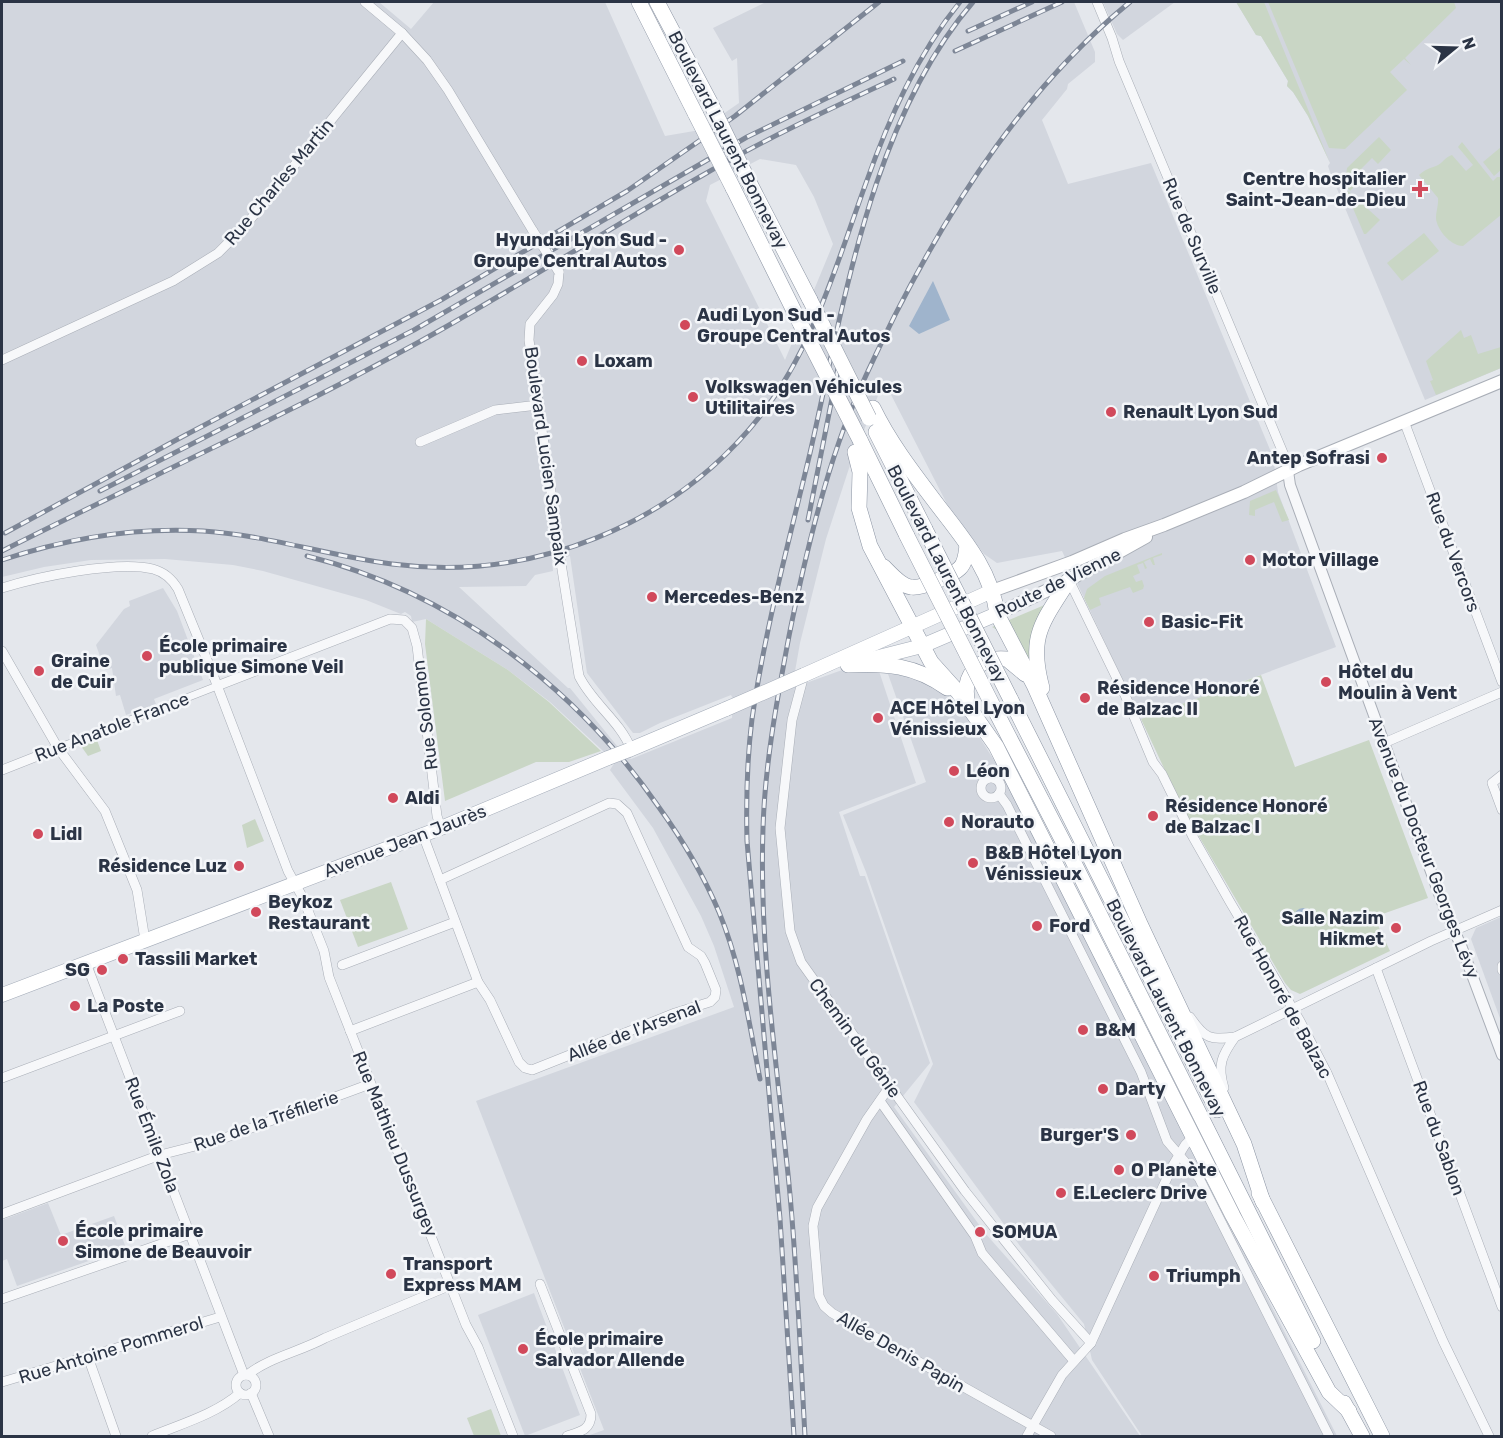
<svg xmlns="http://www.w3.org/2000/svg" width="1503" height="1438" font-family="Rubik,sans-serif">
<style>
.built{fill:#d2d6de;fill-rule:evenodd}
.green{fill:#c9d6c5}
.water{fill:#9fb4cc}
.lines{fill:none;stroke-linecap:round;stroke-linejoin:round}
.pedestrian-casing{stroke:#a9aeb7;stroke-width:8}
.minor-casing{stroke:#a9aeb7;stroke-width:10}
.tertiary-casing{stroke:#a9aeb7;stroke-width:12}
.secondary-casing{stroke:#a9aeb7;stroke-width:14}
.primary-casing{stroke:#a3abb8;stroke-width:15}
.trunk-casing{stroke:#8b94a3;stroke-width:16}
.pedestrian{stroke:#f7f8fa;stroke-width:7}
.minor{stroke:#f7f8fa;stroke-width:9}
.tertiary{stroke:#f7f8fa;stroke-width:10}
.secondary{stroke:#fff;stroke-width:12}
.primary{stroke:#fff;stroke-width:14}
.trunk{stroke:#fff;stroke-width:15}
.rail-casing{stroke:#7d8696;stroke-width:5}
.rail{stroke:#f4f6f9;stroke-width:3;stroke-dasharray:9;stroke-linecap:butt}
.minor-bridge-casing{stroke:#a9aeb7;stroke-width:10;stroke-linecap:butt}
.primary-bridge-casing{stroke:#a3abb8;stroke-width:15;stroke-linecap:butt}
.trunk-bridge-casing{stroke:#8b94a3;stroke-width:16;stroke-linecap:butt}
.minor-bridge{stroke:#f7f8fa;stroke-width:9}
.primary-bridge{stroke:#fff;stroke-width:14}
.trunk-bridge{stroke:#fff;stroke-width:15}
.poi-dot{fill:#d1495b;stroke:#f4f6f9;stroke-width:2}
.labels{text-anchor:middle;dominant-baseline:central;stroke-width:5;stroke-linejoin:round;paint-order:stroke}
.street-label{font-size:18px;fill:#2b3445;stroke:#f4f6f9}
.poi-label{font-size:18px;font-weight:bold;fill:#2b3445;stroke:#f4f6f9;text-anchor:start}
</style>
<rect width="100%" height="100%" fill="#e4e7ec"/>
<g class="built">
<path d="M2,2h377l32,27 23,-27h171l60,134 35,-6 39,-27 -2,-45 -5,3 -19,-33 53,-26h308l21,50v10l-27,22 -1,5 -25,31 26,64 83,-21 122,294 5,35 58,155 -195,72 -79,-168 -65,12 -13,-9 -37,-50 -63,-123 -33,81 -25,77 -26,104 -8,45 53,-19 33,-1 38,115 -77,29 21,64h5l65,187 -36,44 91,126 72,81 83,122h-553l17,-6 -128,-329 258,-94 -20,-61 -13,-30 -48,-88 -43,-58 5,-8 -65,-60 -42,-32 -82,-51 -14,3 -1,-6 -6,-4 -4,2 -35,-14 -103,-29 -30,-6 -68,-6 -74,1 -47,7 -42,10zM760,159l36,6 18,32 19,47 -48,116 -79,-159 4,-16zM570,556l17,117 46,60h7l20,-10 71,-28 2,4 -1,19 -101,41 -5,-2 -56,-69h-2l-109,-101 67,-1 9,-11 18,-4 -1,-10z"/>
<polygon points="1103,2 1175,2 1123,40 1117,34"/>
<polygon points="1236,2 1501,2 1501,368 1425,400 1330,172 1328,166 1330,163 1320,141 1308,116 1293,92 1287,86 1288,81 1261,36 1256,35"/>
<polygon points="163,588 177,611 203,680 154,699 156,704 126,715 120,695 116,696 112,668 105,670 96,645 124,609 130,606 129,601"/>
<polygon points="888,674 904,675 915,679 940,690 950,697 968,719 1004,776 1337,1436 1142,1436 1092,1360 1084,1324 1020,1246 914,1102 933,1064 866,872 843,815 926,782"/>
<polygon points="1501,917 1501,1021 1471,939 1476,928"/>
<polygon points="48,1203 61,1235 114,1216 126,1248 17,1286 7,1259 2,1261 2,1220"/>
<polygon points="534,1293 580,1415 525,1436 478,1315"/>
</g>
<g class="green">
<polygon points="1236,2 1264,2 1330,163 1308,116 1293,92 1287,86 1288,81 1261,36 1256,35"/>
<polygon points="1268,2 1454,2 1456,8 1405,58 1411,65 1404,59 1390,72 1407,90 1345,149 1329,148"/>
<polygon points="1379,137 1391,150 1378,164 1372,158 1361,169 1366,174 1350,191 1345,183 1347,168"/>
<path d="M1462,142l31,39 4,-4h4l1,37 -39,32c-11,0 -23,-13 -26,-23 -3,-7 2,-17 1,-25l-19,-23c7,-6 9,-6 17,-9 6,-2 9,-9 16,-11l14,16 7,-6 -15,-18z"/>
<polygon points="1501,147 1501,170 1494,176 1483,162"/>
<polygon points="1348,191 1380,220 1366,234 1364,234 1346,192"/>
<polygon points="1424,233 1439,251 1402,281 1387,263"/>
<polygon points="1461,330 1464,338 1471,335 1478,354 1501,347 1501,368 1436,395 1430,381 1433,380 1426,361"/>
<polygon points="1276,490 1289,520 1282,522 1274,502 1255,510 1255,516 1249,515 1250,501"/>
<polygon points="1162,553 1162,555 1153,558 1155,565 1153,565 1150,559 1144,562 1147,568 1145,569 1143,563 1137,565 1140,573 1133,576 1136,582 1142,580 1144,586 1143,589 1133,593 1130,587 1099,598 1101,605 1090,610 1084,598 1087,589 1105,576"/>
<polygon points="1047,604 1031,667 1010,637 992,627"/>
<polygon points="426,619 508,670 549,702 601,751 569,762 536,762 445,801 425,644"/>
<polygon points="1261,675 1295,767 1369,740 1428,898 1374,917 1390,951 1300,994 1291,990 1285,983 1184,811 1141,719"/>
<polygon points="97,740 101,751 88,756 81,746"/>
<polygon points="255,819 264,841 247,848 242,825"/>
<polygon points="391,882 408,929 358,947 340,900"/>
<polygon points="491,1409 501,1436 474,1436 467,1418"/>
</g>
<g class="water">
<polygon points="933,281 950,320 919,334 909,326"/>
<circle cx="1303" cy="917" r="9"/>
</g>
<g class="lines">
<defs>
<polyline id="pedestrian" points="58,748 217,686"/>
<g id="minor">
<polyline points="365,2 402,33 427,60 448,90 533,231"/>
<polyline points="1097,2 1112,38 1119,61 1286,460 1288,471"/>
<polyline points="2,360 173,281 218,253 245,226 402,33"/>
<polyline points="1404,421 1502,682"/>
<polyline points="420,442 495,410 538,405"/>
<polyline points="558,541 529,340 530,324 553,295 558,284 559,272"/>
<path d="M560,557l19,119c13,27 41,45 52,73"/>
<polyline points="1068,578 1125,695 1153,762 1162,774 1193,837 1230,902 1300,1021 1327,1073 1443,1341 1489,1436"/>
<path d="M2,588c35,-11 116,-28 151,-19 11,3 19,10 25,20l34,83 76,199 15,27 21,53 5,26 137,348 12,22 35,89"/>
<polyline points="2,651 58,748 105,811 137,890 145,940"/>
<polyline points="804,675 792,720 780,828 790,931 801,962 965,1191 1052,1300 1091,1343"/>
<polyline points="217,686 390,619 404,620 412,628 417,646 437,816 441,828"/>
<polyline points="1384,743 1502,692"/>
<polyline points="2,770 58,748"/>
<polyline points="1502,775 1492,783 1502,810"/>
<circle cx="991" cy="788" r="10"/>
<polyline points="999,794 1007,805 1141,1072 1167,1141 1199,1178 1329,1436"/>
<polyline points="423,835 478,982"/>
<polyline points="86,963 244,1375"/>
<polyline points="342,965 455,922"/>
<polyline points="1502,966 1502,970"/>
<polyline points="1376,968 1502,1307"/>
<path d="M1190,1017c15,22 20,23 45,20l196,-96 71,-31"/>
<polyline points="350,1031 478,982 490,1000 519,1062 525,1068 532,1070 675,1013 710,1002 715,997 716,990 705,963 701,956 688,947 627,813 617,804 609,803 440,880"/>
<polyline points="2,1078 180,1011"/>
<polyline points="890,1086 867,1119 817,1208 813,1226 819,1296 824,1306 832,1313 1051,1436"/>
<path d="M1224,1088c-7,-23 -2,-33 11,-51"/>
<polyline points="880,1101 975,1236 982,1253 1074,1361"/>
<polyline points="2,1214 160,1155 219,1140 370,1084"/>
<path d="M540,1284l51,130c0,16 -11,18 -24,22"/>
<polyline points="2,1299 190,1234"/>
<polyline points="88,1357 116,1436"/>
<path d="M247,1375c23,-18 52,-23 78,-37l126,-53"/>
<circle cx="246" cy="1385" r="10"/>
<polyline points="2,1382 220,1317"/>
<polyline points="251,1393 269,1436"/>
<path d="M152,1436c29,-12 64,-22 88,-43"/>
<polyline points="1027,1436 1062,1375 1091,1343 1173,1165 1185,1145 1193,1137"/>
</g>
<polyline id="tertiary" points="1288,471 1290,485 1445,910 1462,948 1502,1055"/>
<g id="secondary">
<polyline points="992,591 1072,562 1125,539 1164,525 1244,492 1299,465 1502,381"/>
<polyline points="997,614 1069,580 1146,537"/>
</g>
<g id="primary">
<polyline points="859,662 922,646 997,614"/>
<polyline points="804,675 992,591"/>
<polyline points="629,750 726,709"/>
<polyline points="2,995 441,828 608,758"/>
</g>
<g id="trunk">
<polyline points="639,2 696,115"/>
<polyline points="657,2 711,104"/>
<polyline points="748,180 810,300"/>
<polyline points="733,188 800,323"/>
<path d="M873,408c16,33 38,62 60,91 27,36 58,69 64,115l37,71 107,241 103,218 19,58"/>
<polyline points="876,432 925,529"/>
<polyline points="860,440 907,536"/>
<polyline points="855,452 860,472 859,508 870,546 931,662 958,692 996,746 1233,1216 1329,1392 1349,1411"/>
<path d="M884,567c7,7 17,19 27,20 11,2 42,-12 49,-19 6,-6 6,-16 7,-23"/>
<path d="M848,665c38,-2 67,0 99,23"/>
<path d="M1042,688c-14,-52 0,-65 27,-108"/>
<polyline points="1010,698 1217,1110"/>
<path d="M968,704c-7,-28 10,-48 39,-45l18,15"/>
<polyline points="993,706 1069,853 1313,1341"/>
<polyline points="1259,1193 1382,1436"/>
<polyline points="1344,1403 1362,1436"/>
</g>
</defs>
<use href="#pedestrian" class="pedestrian-casing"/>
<use href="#minor" class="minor-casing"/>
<use href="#tertiary" class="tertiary-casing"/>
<use href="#secondary" class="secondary-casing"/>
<use href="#primary" class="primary-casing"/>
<use href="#trunk" class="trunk-casing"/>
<use href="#pedestrian" class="pedestrian"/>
<use href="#minor" class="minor"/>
<use href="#tertiary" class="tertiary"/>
<use href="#secondary" class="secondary"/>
<use href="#primary" class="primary"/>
<use href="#trunk" class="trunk"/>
<defs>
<g id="rail">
<polyline points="968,31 1032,2"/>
<polyline points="955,51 1062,2"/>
<polyline points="100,491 414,330 747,137 903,61"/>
<polyline points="808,520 840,358"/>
<polyline points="5,533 178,439 441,300 627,191 735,116 879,2"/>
<path d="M2,551c139,-70 281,-134 417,-209 96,-53 189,-113 284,-167 62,-36 127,-66 191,-96"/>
<path d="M307,556c144,36 267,129 351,250 24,33 45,68 61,106 22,53 30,111 41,167"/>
<path d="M2,560c66,-22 131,-33 201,-29 64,4 126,25 189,33 140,18 282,-38 369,-149 53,-68 76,-153 105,-232 23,-65 51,-128 94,-181"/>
<path d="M794,1436l-14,-217 -33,-378c-1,-41 0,-82 5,-122 13,-90 37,-178 58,-266 34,-149 61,-332 163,-451"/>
<path d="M805,1436c-5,-87 -8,-175 -17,-262 -12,-114 -29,-231 -25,-346 2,-65 14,-128 26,-192 13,-65 28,-131 50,-194 15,-44 36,-86 56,-127 60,-118 133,-229 235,-313"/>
</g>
</defs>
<use href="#rail" class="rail-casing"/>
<use href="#rail" class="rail"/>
<defs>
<g id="minor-bridge">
<polyline points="533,231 559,272"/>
<polyline points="558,541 560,557"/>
</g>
<g id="primary-bridge">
<polyline points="726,709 804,675"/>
<polyline points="608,758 629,750"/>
</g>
<g id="trunk-bridge">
<polyline points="711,104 748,180"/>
<polyline points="696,115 733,188"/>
<polyline points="810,300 869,418"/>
<polyline points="800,323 860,440"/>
<polyline points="925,529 1010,698"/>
<polyline points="907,536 993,706"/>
</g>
</defs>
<use href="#minor-bridge" class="minor-bridge-casing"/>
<use href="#primary-bridge" class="primary-bridge-casing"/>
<use href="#trunk-bridge" class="trunk-bridge-casing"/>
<use href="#minor-bridge" class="minor-bridge"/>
<use href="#primary-bridge" class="primary-bridge"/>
<use href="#trunk-bridge" class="trunk-bridge"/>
</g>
<g class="poi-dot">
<path d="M1417 180h6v6h6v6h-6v6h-6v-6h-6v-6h6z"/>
<circle cx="679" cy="250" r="6"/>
<circle cx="685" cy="325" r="6"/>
<circle cx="582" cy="361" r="6"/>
<circle cx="693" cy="397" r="6"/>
<circle cx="1111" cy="412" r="6"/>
<circle cx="1382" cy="458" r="6"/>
<circle cx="1250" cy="560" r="6"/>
<circle cx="652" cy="597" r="6"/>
<circle cx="1149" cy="622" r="6"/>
<circle cx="147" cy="656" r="6"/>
<circle cx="39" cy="671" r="6"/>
<circle cx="1326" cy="682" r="6"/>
<circle cx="1085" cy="698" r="6"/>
<circle cx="878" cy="718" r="6"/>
<circle cx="954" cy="771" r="6"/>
<circle cx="393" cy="798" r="6"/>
<circle cx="1153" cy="816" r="6"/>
<circle cx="949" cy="822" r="6"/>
<circle cx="38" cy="834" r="6"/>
<circle cx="973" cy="863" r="6"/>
<circle cx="239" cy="866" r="6"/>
<circle cx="256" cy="912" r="6"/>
<circle cx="1037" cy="926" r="6"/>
<circle cx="1396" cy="928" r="6"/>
<circle cx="123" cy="959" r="6"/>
<circle cx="102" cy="970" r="6"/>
<circle cx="75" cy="1006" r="6"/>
<circle cx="1083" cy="1030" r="6"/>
<circle cx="1103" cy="1089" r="6"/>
<circle cx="1131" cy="1135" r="6"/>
<circle cx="1119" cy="1170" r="6"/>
<circle cx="1061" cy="1193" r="6"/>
<circle cx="980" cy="1232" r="6"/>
<circle cx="63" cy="1241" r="6"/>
<circle cx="391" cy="1274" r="6"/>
<circle cx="1154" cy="1276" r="6"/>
<circle cx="523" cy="1349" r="6"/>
</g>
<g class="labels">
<g class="street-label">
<text transform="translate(728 140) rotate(63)">Boulevard Laurent Bonnevay</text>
<text transform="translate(279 182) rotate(-50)">Rue Charles Martin</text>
<text transform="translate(1192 236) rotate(67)">Rue de Surville</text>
<text transform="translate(546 456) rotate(82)">Boulevard Lucien Sampaix</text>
<text transform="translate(1453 552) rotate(70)">Rue du Vercors</text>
<text transform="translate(947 574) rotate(63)">Boulevard Laurent Bonnevay</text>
<text transform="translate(1058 583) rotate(-26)">Route de Vienne</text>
<text transform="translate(425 715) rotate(-97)">Rue Solomon</text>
<text transform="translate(112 727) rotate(-21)">Rue Anatole France</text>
<text transform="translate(405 841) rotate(-21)">Avenue Jean Jaurès</text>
<text transform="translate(1424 848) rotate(69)">Avenue du Docteur Georges Lévy</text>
<text transform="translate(1283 997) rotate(61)">Rue Honoré de Balzac</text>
<text transform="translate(1166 1008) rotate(63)">Boulevard Laurent Bonnevay</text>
<text transform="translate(634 1031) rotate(-21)">Allée de l'Arsenal</text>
<text transform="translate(855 1038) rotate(54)">Chemin du Génie</text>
<text transform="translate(266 1121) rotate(-19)">Rue de la Tréfilerie</text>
<text transform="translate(152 1135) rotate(69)">Rue Émile Zola</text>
<text transform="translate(1439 1138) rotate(70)">Rue du Sablon</text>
<text transform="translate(395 1144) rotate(68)">Rue Mathieu Dussurgey</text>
<text transform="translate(111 1350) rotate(-17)">Rue Antoine Pommerol</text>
<text transform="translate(901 1352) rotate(30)">Allée Denis Papin</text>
</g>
<g class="poi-label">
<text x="1406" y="179" text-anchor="end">Centre hospitalier<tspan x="1406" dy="21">Saint-Jean-de-Dieu</tspan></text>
<text x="667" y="240" text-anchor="end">Hyundai Lyon Sud -<tspan x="667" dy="21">Groupe Central Autos</tspan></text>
<text x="697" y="315">Audi Lyon Sud -<tspan x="697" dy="21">Groupe Central Autos</tspan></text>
<text x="594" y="361">Loxam</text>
<text x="705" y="387">Volkswagen Véhicules<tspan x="705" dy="21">Utilitaires</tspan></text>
<text x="1123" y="412">Renault Lyon Sud</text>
<text x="1370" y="458" text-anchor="end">Antep Sofrasi</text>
<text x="1262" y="560">Motor Village</text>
<text x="664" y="597">Mercedes-Benz</text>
<text x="1161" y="622">Basic-Fit</text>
<text x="159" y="646">École primaire<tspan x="159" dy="21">publique Simone Veil</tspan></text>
<text x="51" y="661">Graine<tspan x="51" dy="21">de Cuir</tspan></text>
<text x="1338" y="672">Hôtel du<tspan x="1338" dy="21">Moulin à Vent</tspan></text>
<text x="1097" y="688">Résidence Honoré<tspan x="1097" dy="21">de Balzac II</tspan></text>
<text x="890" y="708">ACE Hôtel Lyon<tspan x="890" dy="21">Vénissieux</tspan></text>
<text x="966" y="771">Léon</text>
<text x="405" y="798">Aldi</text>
<text x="1165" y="806">Résidence Honoré<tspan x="1165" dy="21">de Balzac I</tspan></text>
<text x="961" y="822">Norauto</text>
<text x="50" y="834">Lidl</text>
<text x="985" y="853">B&amp;B Hôtel Lyon<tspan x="985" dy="21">Vénissieux</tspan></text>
<text x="227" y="866" text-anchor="end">Résidence Luz</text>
<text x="268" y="902">Beykoz<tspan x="268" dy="21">Restaurant</tspan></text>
<text x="1384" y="918" text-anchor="end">Salle Nazim<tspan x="1384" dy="21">Hikmet</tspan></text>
<text x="1049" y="926">Ford</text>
<text x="135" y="959">Tassili Market</text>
<text x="90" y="970" text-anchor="end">SG</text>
<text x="87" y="1006">La Poste</text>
<text x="1095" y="1030">B&amp;M</text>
<text x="1115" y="1089">Darty</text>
<text x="1119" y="1135" text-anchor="end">Burger'S</text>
<text x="1131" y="1170">O Planète</text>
<text x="1073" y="1193">E.Leclerc Drive</text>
<text x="75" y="1231">École primaire<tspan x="75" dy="21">Simone de Beauvoir</tspan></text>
<text x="992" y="1232">SOMUA</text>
<text x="403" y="1264">Transport<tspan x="403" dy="21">Express MAM</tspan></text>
<text x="1166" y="1276">Triumph</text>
<text x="535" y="1339">École primaire<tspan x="535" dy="21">Salvador Allende</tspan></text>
</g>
</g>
<rect width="1503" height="1438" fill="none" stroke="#2b3445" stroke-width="6"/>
<g transform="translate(1455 48) rotate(71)" stroke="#f4f6f9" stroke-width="4.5" paint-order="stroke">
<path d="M0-4.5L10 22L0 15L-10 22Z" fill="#2b3445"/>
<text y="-9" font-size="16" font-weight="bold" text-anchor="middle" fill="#2b3445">N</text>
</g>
</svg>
